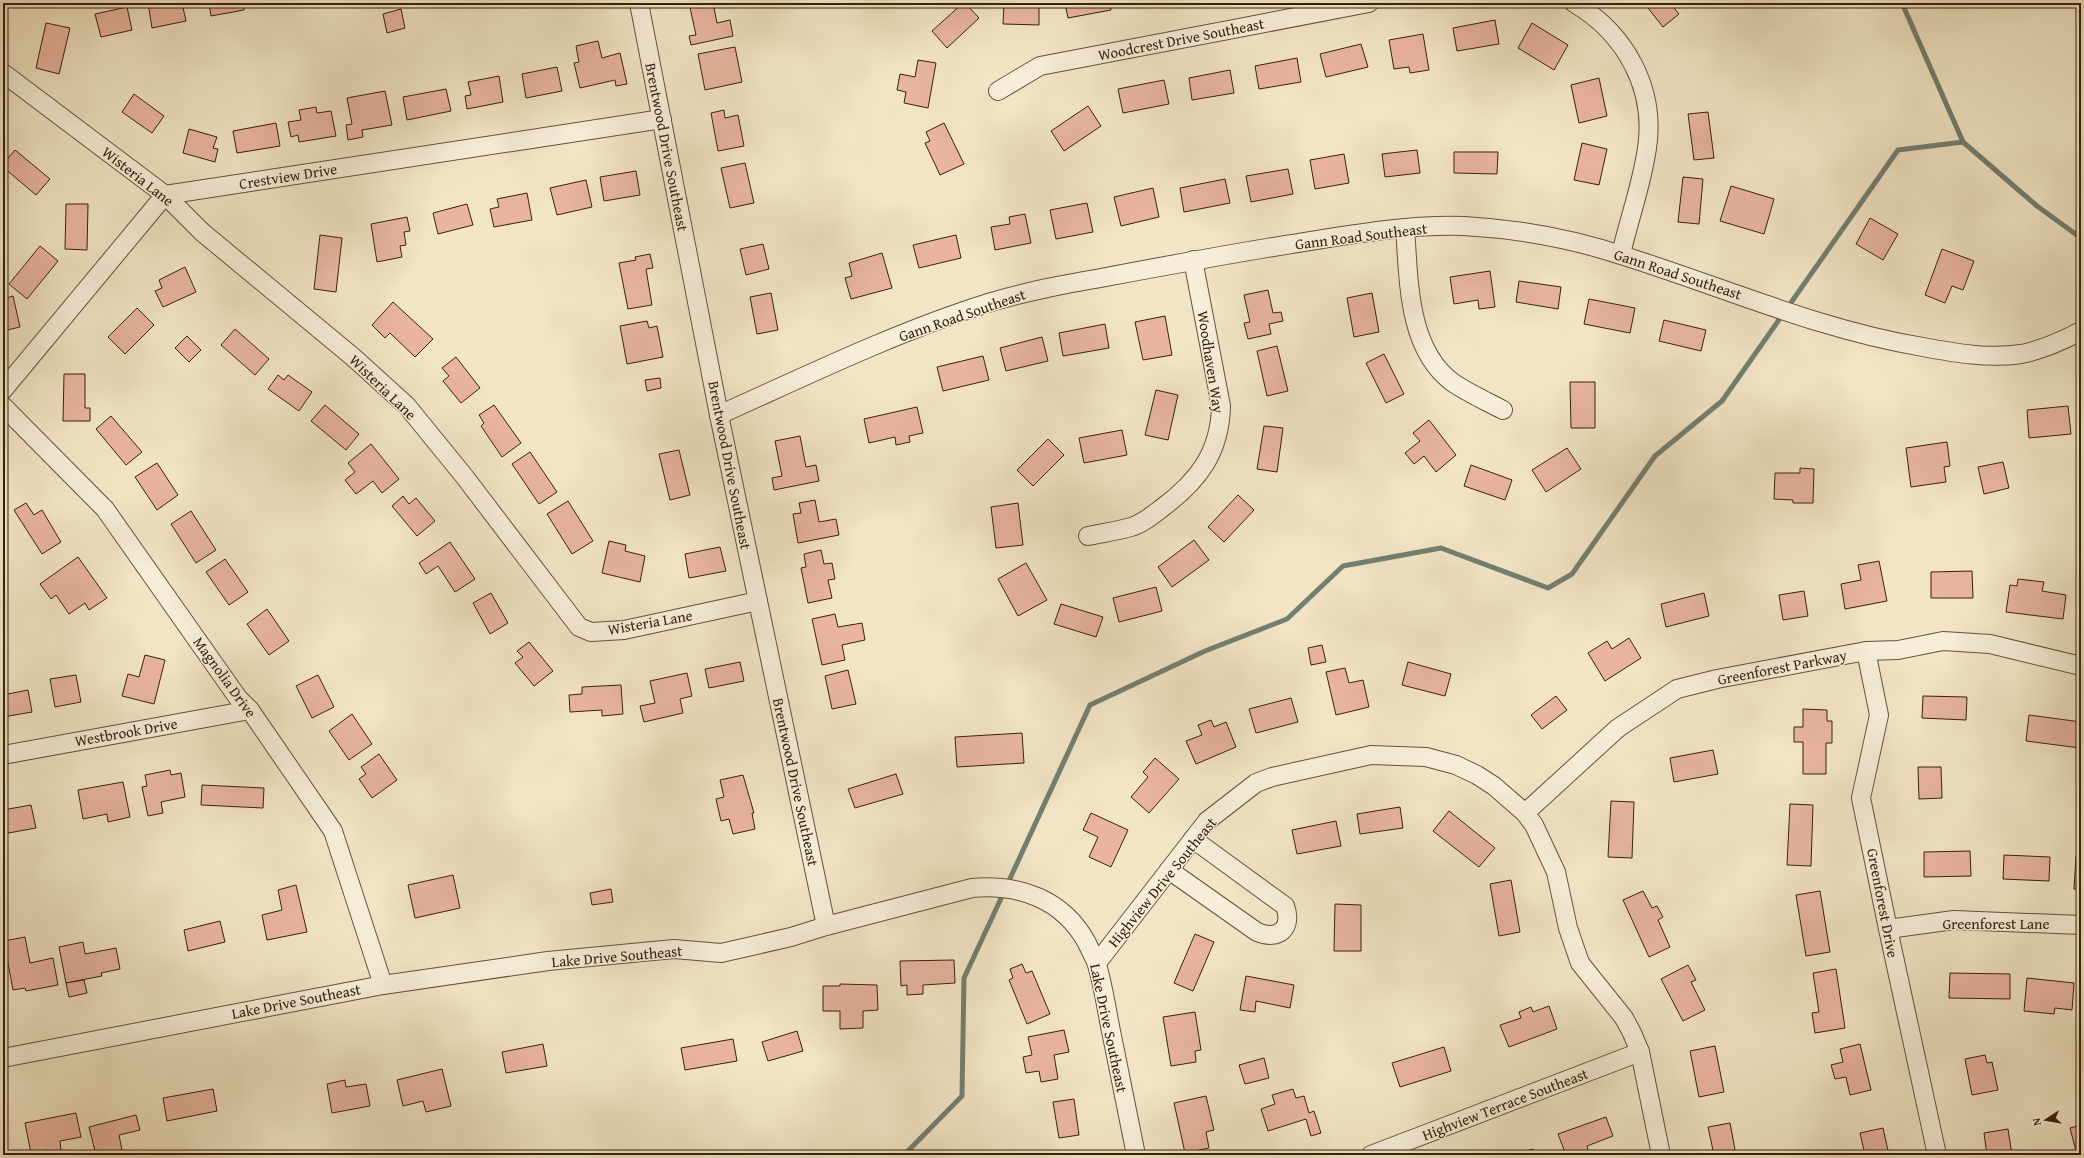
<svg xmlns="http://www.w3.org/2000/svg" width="2084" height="1158" font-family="'Gentium Book Plus',serif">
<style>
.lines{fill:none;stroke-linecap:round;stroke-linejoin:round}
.stream{stroke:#737f70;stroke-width:5}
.building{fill:#e9b5a1;stroke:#37200e}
.minor-casing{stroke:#66513c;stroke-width:20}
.minor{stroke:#f7eed9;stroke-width:18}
.labels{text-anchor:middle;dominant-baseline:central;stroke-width:3;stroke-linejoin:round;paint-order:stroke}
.street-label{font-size:15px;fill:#37200e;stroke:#f7eed9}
</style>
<rect width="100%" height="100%" fill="#f2e5c5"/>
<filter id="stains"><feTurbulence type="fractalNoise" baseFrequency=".005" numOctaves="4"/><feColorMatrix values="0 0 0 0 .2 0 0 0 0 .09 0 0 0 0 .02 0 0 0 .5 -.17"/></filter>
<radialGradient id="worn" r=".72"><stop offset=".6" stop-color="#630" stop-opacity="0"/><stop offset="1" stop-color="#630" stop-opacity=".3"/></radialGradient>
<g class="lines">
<g class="stream">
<polyline points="1902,3 1963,142 2037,206 2081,238"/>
<polyline points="1007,885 1090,705 1205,651 1287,619 1343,566 1441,548 1548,588 1572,574 1655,456 1722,401 1898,150 1963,142"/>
<polyline points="904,1155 962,1096 964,978 1004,892"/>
</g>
</g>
<g class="building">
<polygon points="148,3 182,3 186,21 152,28"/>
<polygon points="209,3 243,3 244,10 211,16"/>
<polygon points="689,3 726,3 727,5 714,8 717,23 730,20 733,36 691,45 689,36 696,35"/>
<polygon points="963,3 965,3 979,18 947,48 932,31"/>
<polygon points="1004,3 1039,3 1039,25 1003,24"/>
<polygon points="1065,3 1110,3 1111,10 1068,18"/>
<polygon points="1644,3 1670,3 1679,14 1663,27"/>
<polygon points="127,7 132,30 101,37 95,14"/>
<polygon points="401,9 405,28 387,33 383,14"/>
<polygon points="1495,20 1499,44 1457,51 1453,28"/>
<polygon points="46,23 70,28 59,74 36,68"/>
<polygon points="1532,23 1568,45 1554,70 1518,48"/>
<polygon points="1423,34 1429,70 1410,73 1409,67 1394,69 1389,40"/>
<polygon points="598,41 602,58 620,53 627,84 616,86 615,80 580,88 574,63 579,62 576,46"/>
<polygon points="1361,44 1368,67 1326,77 1320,54"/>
<polygon points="735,47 742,82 705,90 698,54"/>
<polygon points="1297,58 1301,82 1259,89 1255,66"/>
<polygon points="918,60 936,63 928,108 904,103 906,92 897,90 900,74 915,77"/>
<polygon points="557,67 562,91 526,98 522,74"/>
<polygon points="1230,70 1234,93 1192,100 1189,78"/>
<polygon points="499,76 503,102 467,109 465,96 471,95 468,82"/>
<polygon points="1599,78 1607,116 1579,123 1571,85"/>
<polygon points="1164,80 1169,104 1123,113 1118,89"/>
<polygon points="446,89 451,111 407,120 403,97"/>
<polygon points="385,91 392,125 362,130 363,137 348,140 346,125 352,124 347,98"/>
<polygon points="134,94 164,116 152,133 122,112"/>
<polygon points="1088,106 1101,126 1064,151 1051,131"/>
<polygon points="316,107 317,113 331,111 336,136 299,142 298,135 291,137 288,122 301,120 299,110"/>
<polygon points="724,110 725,118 738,115 744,146 718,151 711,113"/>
<polygon points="1708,112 1714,158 1694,160 1688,114"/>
<polygon points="276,123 280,146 237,153 233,131"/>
<polygon points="944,123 964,164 940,175 925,143 930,141 926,132"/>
<polygon points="189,129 217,137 213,148 218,149 215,162 183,153"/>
<polygon points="1582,143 1607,149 1599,185 1574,180"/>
<polygon points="15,150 50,179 36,195 3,167 3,164"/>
<polygon points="1417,150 1420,173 1385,177 1382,154"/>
<polygon points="1454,152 1498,152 1497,174 1454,173"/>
<polygon points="1344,154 1349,183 1315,189 1310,160"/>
<polygon points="745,163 754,203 730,208 721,168"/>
<polygon points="1288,169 1293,194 1251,202 1246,176"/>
<polygon points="636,171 640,195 604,201 600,177"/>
<polygon points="1683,177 1703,179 1699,224 1678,222"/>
<polygon points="1225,179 1230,203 1184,212 1180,188"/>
<polygon points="586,180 592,207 557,215 550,188"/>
<polygon points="1731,186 1774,199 1764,234 1720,221"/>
<polygon points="1153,188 1159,217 1121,226 1114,197"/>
<polygon points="527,193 532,220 494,227 490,209 499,207 497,199"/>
<polygon points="1087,203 1093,232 1056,239 1050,210"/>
<polygon points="66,204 88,204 87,250 65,249"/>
<polygon points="467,204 473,225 438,234 433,213"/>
<polygon points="1025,214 1031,243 995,250 991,227 1010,224 1009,217"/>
<polygon points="407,217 410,231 404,232 406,245 400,246 402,257 377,262 371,224"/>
<polygon points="1870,218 1898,234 1883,260 1856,244"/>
<polygon points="320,235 342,238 336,292 314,289"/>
<polygon points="956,235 961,258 919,268 913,245"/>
<polygon points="763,244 769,269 746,275 740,249"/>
<polygon points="40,246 58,261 27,299 9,284"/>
<polygon points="1942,249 1974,261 1963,290 1952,286 1945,303 1925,295"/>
<polygon points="882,253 892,288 851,299 845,278 852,276 849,263"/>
<polygon points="650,254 653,268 646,269 652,305 628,309 619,263 636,260 635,257"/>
<polygon points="185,267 196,292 163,307 155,291 162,288 159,280"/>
<polygon points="1490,271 1495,307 1479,309 1478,300 1454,304 1450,277"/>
<polygon points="1519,281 1561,287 1558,309 1516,302"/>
<polygon points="1268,290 1273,313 1281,312 1283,321 1269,324 1271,334 1248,339 1244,323 1250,322 1244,295"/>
<polygon points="771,293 778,330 757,334 750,297"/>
<polygon points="1372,293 1379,332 1354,337 1347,298"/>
<polygon points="13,296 20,327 3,331 3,299"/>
<polygon points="1589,299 1635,308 1630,333 1584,324"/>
<polygon points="393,302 433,339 415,357 390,333 385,338 372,325"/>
<polygon points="137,308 154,325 125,354 108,337"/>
<polygon points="1165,316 1172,355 1143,360 1135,322"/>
<polygon points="1664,320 1706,330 1701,351 1659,341"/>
<polygon points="647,321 649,328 657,326 663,357 627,364 620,326"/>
<polygon points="1105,324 1109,348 1063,356 1059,333"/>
<polygon points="235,329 269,359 255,375 221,345"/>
<polygon points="187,336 201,350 189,362 175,348"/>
<polygon points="1042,337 1048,361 1006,371 1000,348"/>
<polygon points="1277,346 1288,391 1267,396 1257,351"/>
<polygon points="1384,354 1404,394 1386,403 1366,363"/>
<polygon points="983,356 989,380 943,391 937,367"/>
<polygon points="456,357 480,388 461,403 443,381 449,376 442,368"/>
<polygon points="64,374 85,374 85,408 90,408 90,421 63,421"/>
<polygon points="278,375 284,380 288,375 312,392 299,411 268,389"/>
<polygon points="660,378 661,388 647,391 645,380"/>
<polygon points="1570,382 1595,382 1595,428 1571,428"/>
<polygon points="1156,390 1178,395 1168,440 1145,435"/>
<polygon points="325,405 359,434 346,450 311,421"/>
<polygon points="494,405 521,443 502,457 481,426 484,423 479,415"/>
<polygon points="2068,406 2071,434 2029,438 2027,410"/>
<polygon points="917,407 923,433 909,436 910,442 896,445 895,437 869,443 864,419"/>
<polygon points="111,416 142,452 126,465 96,429"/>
<polygon points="1429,420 1456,455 1436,472 1424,456 1414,464 1405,453 1420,441 1413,433"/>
<polygon points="1264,426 1283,428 1277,472 1257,469"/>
<polygon points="1122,430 1127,455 1084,463 1079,438"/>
<polygon points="800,436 806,467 816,465 819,481 774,490 772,478 782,476 775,441"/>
<polygon points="1048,439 1064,455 1033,486 1017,470"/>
<polygon points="1947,442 1950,466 1944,467 1946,482 1911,487 1906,448"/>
<polygon points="371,444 399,479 382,493 373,481 356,494 345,480 355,472 348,463"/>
<polygon points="1567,448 1581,469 1546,492 1532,470"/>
<polygon points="679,450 690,495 670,500 659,454"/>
<polygon points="530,452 557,492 539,504 512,464"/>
<polygon points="2003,462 2009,488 1984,494 1978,467"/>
<polygon points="157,463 178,495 157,510 135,477"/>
<polygon points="1471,465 1512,480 1505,500 1464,486"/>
<polygon points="1800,468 1814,469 1813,503 1793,503 1793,500 1774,499 1775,473 1800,473"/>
<polygon points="1238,495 1254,510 1224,542 1208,527"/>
<polygon points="403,496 409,504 416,498 435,521 417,536 392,506"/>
<polygon points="815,500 819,522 836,519 839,535 798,543 793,514 801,513 799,503"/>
<polygon points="568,501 593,541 572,554 547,514"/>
<polygon points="26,503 34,515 42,510 61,542 42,554 14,510"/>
<polygon points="1018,503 1023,545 996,548 991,507"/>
<polygon points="191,511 216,550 196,563 171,524"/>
<polygon points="1194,540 1209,560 1172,587 1158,567"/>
<polygon points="609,541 626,545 625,551 645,556 640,582 602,573"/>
<polygon points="450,542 475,579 455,592 438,566 426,574 419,563"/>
<polygon points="720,547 726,571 689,578 685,554"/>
<polygon points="821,550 824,564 832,563 835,579 828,580 832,598 808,603 801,568 806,567 804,554"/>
<polygon points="78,557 107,598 89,610 85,603 69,614 56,595 51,599 40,584"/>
<polygon points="225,559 248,592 229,605 206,572"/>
<polygon points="1879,561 1887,601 1845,609 1841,584 1861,580 1858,565"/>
<polygon points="1026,563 1047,600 1018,616 998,579"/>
<polygon points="1972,571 1973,598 1931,598 1931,572"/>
<polygon points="2018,579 2044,582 2042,591 2066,595 2063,619 2006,612 2010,585 2017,586"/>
<polygon points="1156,587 1162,611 1119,622 1113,598"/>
<polygon points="1804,591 1808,616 1783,620 1779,595"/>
<polygon points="491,593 508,623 490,634 473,603"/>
<polygon points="1704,593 1709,616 1666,627 1661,604"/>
<polygon points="1061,604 1103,617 1096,637 1054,624"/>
<polygon points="267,609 289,641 269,655 247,624"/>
<polygon points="835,614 838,627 862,623 865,640 842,645 845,660 822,665 812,619"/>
<polygon points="1629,638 1641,658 1605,681 1588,653 1607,641 1612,649"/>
<polygon points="529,642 553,671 534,686 515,663 523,657 517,651"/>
<polygon points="1322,645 1326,662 1311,665 1308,648"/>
<polygon points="145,655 165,660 154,704 122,696 128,674 139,677"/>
<polygon points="740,662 744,681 709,688 705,669"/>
<polygon points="1408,662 1451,674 1445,696 1402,685"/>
<polygon points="1345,668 1349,683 1363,680 1369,707 1336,715 1326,672"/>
<polygon points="848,670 856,704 832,709 825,676"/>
<polygon points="687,673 692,696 680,699 683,713 644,722 640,706 655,703 650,681"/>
<polygon points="76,675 81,702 55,707 50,679"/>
<polygon points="318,675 334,707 312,718 296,686"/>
<polygon points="621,685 623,714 602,716 602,710 570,712 569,695 582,694 582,687"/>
<polygon points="28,690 32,712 3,717 3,695"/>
<polygon points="1556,696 1567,710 1542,729 1531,715"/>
<polygon points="1923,696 1967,697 1966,720 1922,718"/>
<polygon points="1291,698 1298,722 1256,733 1249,709"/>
<polygon points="1803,709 1827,710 1827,721 1832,721 1832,743 1826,743 1826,774 1803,774 1803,742 1794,742 1794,727 1803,727"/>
<polygon points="352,714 372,744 349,760 329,731"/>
<polygon points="2029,715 2081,722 2080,748 2026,741"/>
<polygon points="1211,720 1214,727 1226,722 1236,747 1196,764 1186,741 1202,735 1198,725"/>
<polygon points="1022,733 1024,763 957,767 955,737"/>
<polygon points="1713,750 1718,774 1674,782 1670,758"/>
<polygon points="379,754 397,780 372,798 359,779 366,774 361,767"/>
<polygon points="1155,758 1179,779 1149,813 1131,797 1148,777 1143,772"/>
<polygon points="1918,767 1941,767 1942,798 1919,799"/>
<polygon points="170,770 171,775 181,773 185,797 161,802 163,813 148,816 142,787 147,786 145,775"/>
<polygon points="896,774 903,794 855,808 848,789"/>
<polygon points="743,775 754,813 752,813 755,829 733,834 729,819 721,821 716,799 724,797 720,780"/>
<polygon points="123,782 130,817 108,822 107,814 83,819 78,790"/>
<polygon points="202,785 264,788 263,808 201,805"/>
<polygon points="1611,801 1634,802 1632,858 1608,857"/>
<polygon points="1790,804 1813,805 1811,866 1787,865"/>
<polygon points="31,805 36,828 3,834 3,810"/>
<polygon points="1400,807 1403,828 1360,834 1357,814"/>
<polygon points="1449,811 1495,848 1479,867 1433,831"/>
<polygon points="1091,813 1128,830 1111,867 1089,857 1098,837 1083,830"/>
<polygon points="1336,821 1341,846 1297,854 1292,830"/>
<polygon points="1970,851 1971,876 1924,877 1924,852"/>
<polygon points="2004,855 2050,857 2049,881 2003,879"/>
<polygon points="2076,856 2081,856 2081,889 2074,889"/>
<polygon points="453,875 460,908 415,918 408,885"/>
<polygon points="1511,880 1520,932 1499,936 1490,884"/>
<polygon points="296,885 307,932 267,940 262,915 282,910 278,890"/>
<polygon points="611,889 613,902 592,905 590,893"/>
<polygon points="1643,891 1652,908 1657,906 1663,917 1658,920 1670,947 1649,957 1623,900"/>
<polygon points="1820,891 1830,952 1806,956 1796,895"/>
<polygon points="1335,904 1361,905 1361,951 1334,951"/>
<polygon points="220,921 225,942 188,951 184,930"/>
<polygon points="1195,934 1214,942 1193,991 1174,983"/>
<polygon points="25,937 30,963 53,958 58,985 26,991 25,988 13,990 4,941"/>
<polygon points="83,942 85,954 116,948 120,969 101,973 102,976 66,983 59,947"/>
<polygon points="954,960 955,983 923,985 923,994 907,995 907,985 901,986 900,961"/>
<polygon points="1022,964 1026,973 1032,971 1050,1014 1027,1024 1009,980 1013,978 1010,969"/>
<polygon points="1688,965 1696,980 1691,982 1705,1010 1683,1021 1661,979"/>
<polygon points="1836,969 1845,1028 1815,1033 1812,1013 1819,1012 1813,973"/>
<polygon points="1950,973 2010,974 2010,999 1949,998"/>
<polygon points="1246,976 1294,985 1290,1008 1256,1001 1255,1012 1240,1010"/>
<polygon points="2027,978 2074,983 2072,1010 2055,1008 2054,1014 2024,1011"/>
<polygon points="84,980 87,993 69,997 66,983"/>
<polygon points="840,984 877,985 878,1010 863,1011 863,1028 840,1029 840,1011 823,1011 823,986 840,986"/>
<polygon points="1549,1006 1557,1029 1509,1047 1500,1025 1521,1018 1519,1012 1531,1007 1533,1012"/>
<polygon points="1195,1012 1201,1050 1195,1051 1196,1062 1171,1066 1163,1017"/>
<polygon points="1064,1030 1069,1052 1054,1055 1058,1079 1041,1082 1039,1071 1026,1073 1023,1057 1032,1055 1028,1037"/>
<polygon points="797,1031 803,1051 768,1061 762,1042"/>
<polygon points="733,1039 737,1061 685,1070 681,1048"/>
<polygon points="543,1044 547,1066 506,1073 502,1052"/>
<polygon points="1860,1044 1871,1090 1850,1095 1846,1077 1835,1079 1831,1065 1843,1062 1840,1049"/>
<polygon points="1715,1046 1724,1092 1699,1097 1690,1051"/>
<polygon points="1444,1047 1451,1071 1400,1087 1392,1063"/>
<polygon points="1985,1055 1987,1063 1992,1062 1998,1090 1972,1095 1965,1059"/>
<polygon points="1264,1058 1269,1078 1245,1084 1239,1065"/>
<polygon points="442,1069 451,1106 426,1112 423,1101 403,1106 397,1080"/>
<polygon points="345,1080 346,1087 366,1084 370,1106 332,1113 327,1084"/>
<polygon points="213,1089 217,1111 167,1121 163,1098"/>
<polygon points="1293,1089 1296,1098 1304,1096 1309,1113 1314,1111 1321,1133 1311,1136 1306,1119 1268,1131 1261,1109 1275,1104 1272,1095"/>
<polygon points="1206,1096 1214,1130 1206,1132 1209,1148 1185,1153 1174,1103"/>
<polygon points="1074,1099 1079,1135 1059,1138 1053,1102"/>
<polygon points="76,1113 81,1137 60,1141 61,1151 49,1153 48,1150 31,1153 25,1123"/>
<polygon points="136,1115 140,1130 119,1135 122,1150 96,1155 89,1127"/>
<polygon points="1606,1117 1613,1136 1587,1146 1589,1153 1582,1155 1566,1155 1558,1134"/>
<polygon points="1730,1123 1736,1155 1714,1155 1708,1127"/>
<polygon points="2081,1125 2081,1154 2077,1155 2070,1128"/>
<polygon points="1883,1128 1889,1155 1865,1155 1860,1133"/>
<polygon points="2008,1129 2012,1155 1987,1155 1984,1133"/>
<polygon points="1533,1149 1535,1155 1510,1155"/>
<polygon points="1086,1151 1087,1155 1063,1155"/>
</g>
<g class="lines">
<defs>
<g id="minor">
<polyline points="639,3 719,415 826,926"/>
<path d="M1574,3c51,30 82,85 73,145 -5,36 -18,71 -26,106"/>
<polyline points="3,73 165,195 202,232 353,357 407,406 464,476 579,627 591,632 624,630 758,601"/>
<polyline points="998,91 1040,66 1369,3"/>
<path d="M1405,228c4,51 2,120 47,154 16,11 34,19 51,28"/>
<polyline points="3,390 165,195 662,119"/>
<polyline points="3,406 105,509 238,698 250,710 333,831 383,985"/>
<path d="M719,415c89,-40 177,-83 269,-112 39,-12 78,-19 118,-26 53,-10 107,-20 161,-29 65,-10 131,-24 197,-22 54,3 109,13 160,30 99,31 196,74 299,91 32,6 66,12 98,7 21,-4 41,-13 60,-23"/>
<path d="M1088,536c14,-3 29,-5 43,-9 11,-3 22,-12 31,-19 36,-27 58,-55 59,-102l-28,-146"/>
<polyline points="1866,651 1879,715 1861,798 1888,929 1937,1155"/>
<polyline points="3,755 250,710"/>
<polyline points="1525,813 1618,728 1677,689 1717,679 1866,651 1898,650 1943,641 1990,644 2081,666"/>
<path d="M1169,870l88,62c22,9 36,-4 28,-26l-92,-67"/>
<polyline points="1888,929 1954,920 2081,925"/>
<polyline points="1097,963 1207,821 1256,783 1272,777 1371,755 1426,757 1456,765 1477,775 1494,786 1525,813 1534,825 1556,872 1568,928 1580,963 1624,1018 1632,1033 1640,1052 1661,1155"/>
<path d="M3,1058l380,-73 165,-24 126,-12 47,4 70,-16 35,-11 146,-38c48,-4 91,11 115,55 3,7 8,15 10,22 7,23 10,48 15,71 8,40 16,79 24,119"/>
<polyline points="1371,1155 1640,1052"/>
</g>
</defs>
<use href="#minor" class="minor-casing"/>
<use href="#minor" class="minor"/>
</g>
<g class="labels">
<g class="street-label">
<text transform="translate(1181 39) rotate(-11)">Woodcrest Drive Southeast</text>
<text transform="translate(667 147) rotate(79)">Brentwood Drive Southeast</text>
<text transform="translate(138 176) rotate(38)">Wisteria Lane</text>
<text transform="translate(288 176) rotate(-9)">Crestview Drive</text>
<text transform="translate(1361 236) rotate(-7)">Gann Road Southeast</text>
<text transform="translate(1678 274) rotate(18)">Gann Road Southeast</text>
<text transform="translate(962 315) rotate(-19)">Gann Road Southeast</text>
<text transform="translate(1211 362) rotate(81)">Woodhaven Way</text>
<text transform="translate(383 387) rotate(44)">Wisteria Lane</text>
<text transform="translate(730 465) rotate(79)">Brentwood Drive Southeast</text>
<text transform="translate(650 622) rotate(-10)">Wisteria Lane</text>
<text transform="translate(1782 667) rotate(-11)">Greenforest Parkway</text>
<text transform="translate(225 677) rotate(54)">Magnolia Drive</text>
<text transform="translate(126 732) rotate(-10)">Westbrook Drive</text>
<text transform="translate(796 782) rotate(78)">Brentwood Drive Southeast</text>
<text transform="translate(1162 882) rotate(-51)">Highview Drive Southeast</text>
<text transform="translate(1883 903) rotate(79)">Greenforest Drive</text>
<text x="1996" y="923">Greenforest Lane</text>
<text transform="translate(617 956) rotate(-5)">Lake Drive Southeast</text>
<text transform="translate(296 1001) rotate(-11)">Lake Drive Southeast</text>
<text transform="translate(1109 1028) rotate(78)">Lake Drive Southeast</text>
<text transform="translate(1505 1104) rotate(-21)">Highview Terrace Southeast</text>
</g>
</g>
<rect width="2084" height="1158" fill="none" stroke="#f2e5c5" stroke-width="16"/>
<rect x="4" y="4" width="2076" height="1150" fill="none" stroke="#37200e" stroke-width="2"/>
<rect x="8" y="8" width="2068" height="1142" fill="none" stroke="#37200e"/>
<g transform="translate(2046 1120) rotate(258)" stroke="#f7eed9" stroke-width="3" paint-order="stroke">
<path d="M0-3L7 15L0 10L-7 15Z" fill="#37200e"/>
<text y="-6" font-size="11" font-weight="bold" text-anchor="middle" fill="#37200e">N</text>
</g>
<rect width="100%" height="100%" filter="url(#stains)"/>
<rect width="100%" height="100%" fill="url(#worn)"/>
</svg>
